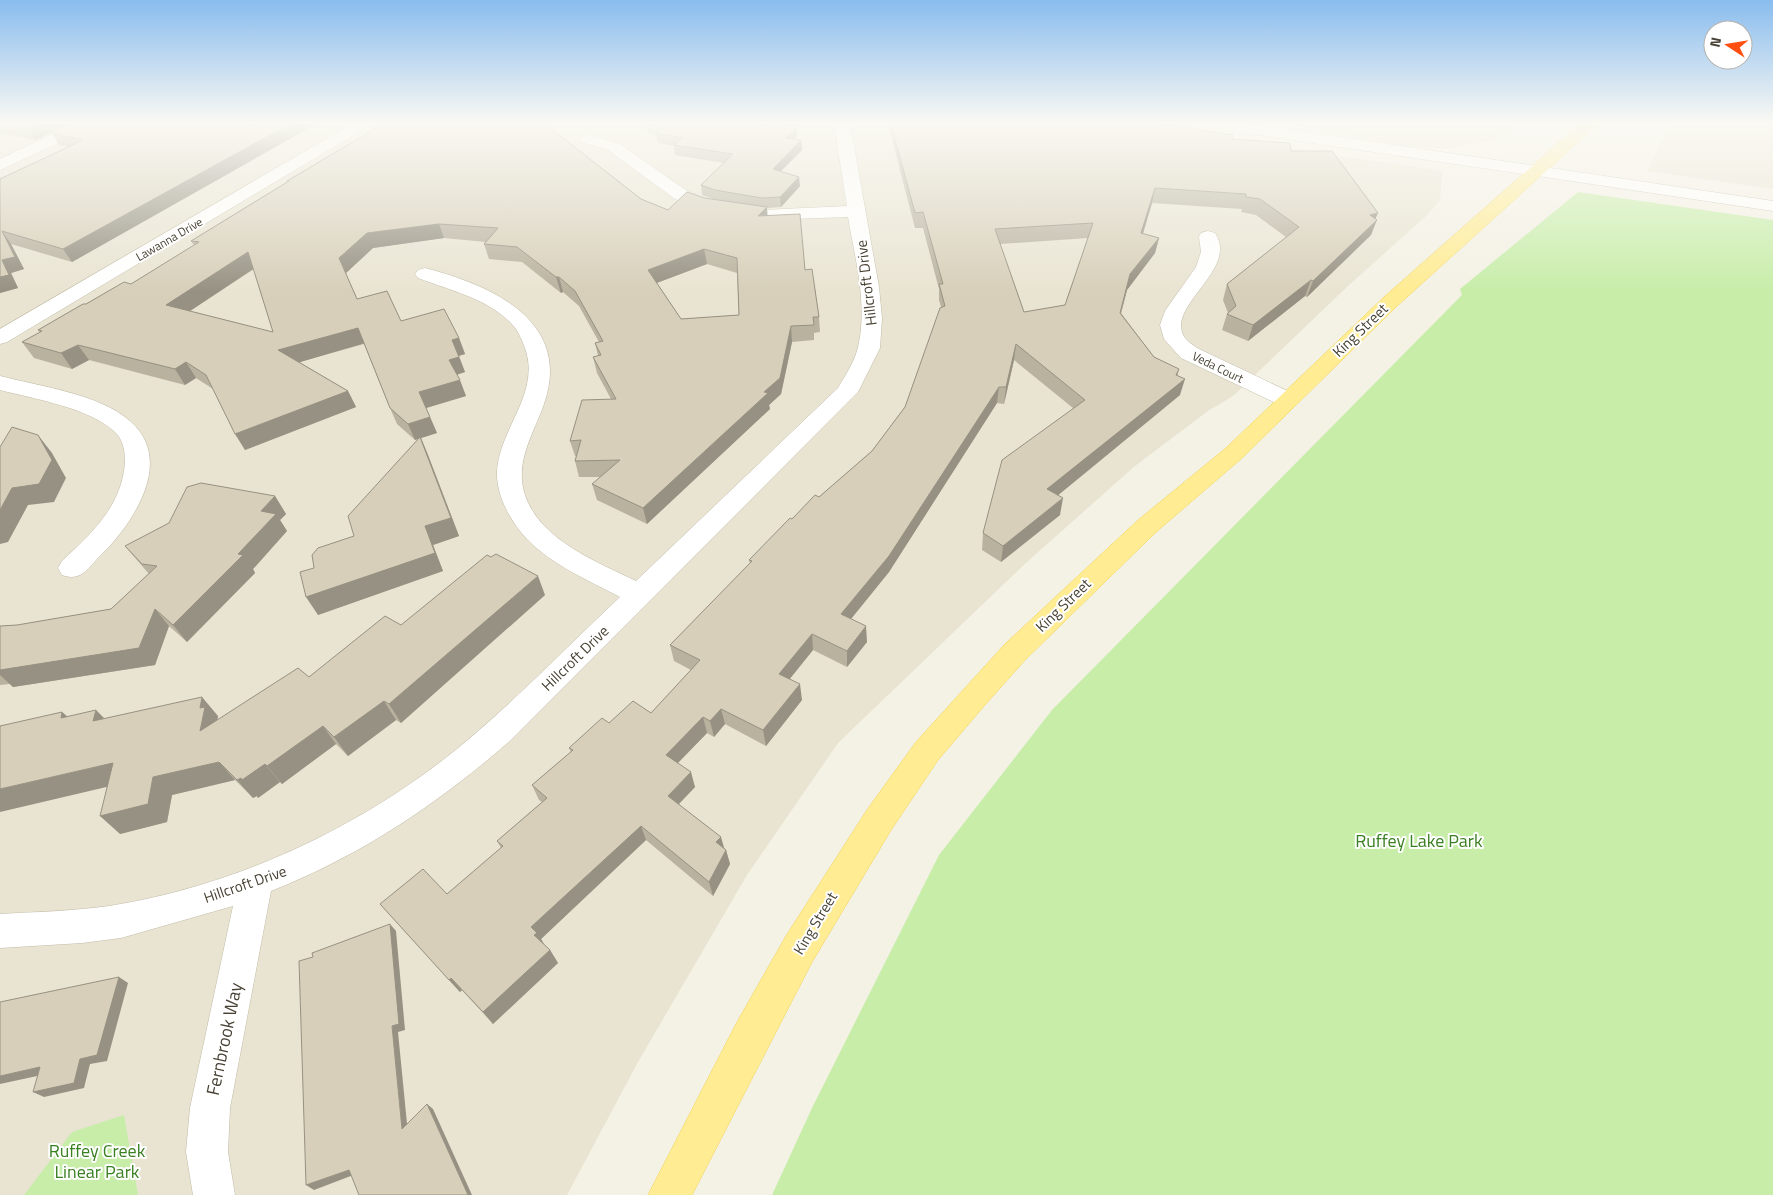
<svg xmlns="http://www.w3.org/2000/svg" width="1773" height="1195" font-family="'Titillium Web',sans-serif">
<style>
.residential{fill:#e9e4d2}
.green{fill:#c7eda9}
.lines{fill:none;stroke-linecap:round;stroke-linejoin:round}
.minor-casing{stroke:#c1bba7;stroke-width:1}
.tertiary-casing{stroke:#c1bba7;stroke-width:1}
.primary-casing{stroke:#f0d357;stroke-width:1}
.minor{fill:#fff;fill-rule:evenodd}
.tertiary{fill:#fff;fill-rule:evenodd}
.primary{fill:#ffec93;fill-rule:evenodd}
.wall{fill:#b9b29f;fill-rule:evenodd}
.shaded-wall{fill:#969182}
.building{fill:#d7cfb9;stroke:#969182;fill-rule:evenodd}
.labels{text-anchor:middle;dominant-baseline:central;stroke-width:4;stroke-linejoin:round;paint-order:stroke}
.far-street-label{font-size:12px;fill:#484234;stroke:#fff}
.street-label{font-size:15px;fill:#484234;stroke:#fff}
.near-park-label{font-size:18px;fill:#3a7f21;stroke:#fff}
.near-street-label{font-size:18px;fill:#484234;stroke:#fff}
</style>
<rect width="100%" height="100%" fill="#f4f1e5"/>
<g class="residential">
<polygon points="0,124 1124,124 1442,171 1440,200 1426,216 1348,286 1233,396 1208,411 1135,466 1027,562 838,743 747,875 638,1062 567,1195 0,1195"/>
<polygon points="1287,124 1520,124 1494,140 1445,149 1402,146"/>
<polygon points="1670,124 1773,124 1773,189 1647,171"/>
</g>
<g class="green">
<polygon points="1578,192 1773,220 1773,1195 772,1195 812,1108 939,855 1052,710 1462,295 1460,289"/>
<polygon points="124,1115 138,1195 24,1195 72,1132"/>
</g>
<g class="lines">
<defs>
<g id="minor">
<polygon points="74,124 95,124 93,127 0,170 0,159"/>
<polygon points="352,124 372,124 7,342 0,344 0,329"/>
<path d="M834,124h16l29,163 3,31 -2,30 -22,44 -346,347c-73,64 -150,116 -241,152l-41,217 -2,44 7,43h-42l-7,-43 4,-44 43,-202 -112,32 -39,5 -82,5v-34c36,-2 73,-3 109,-8 126,-20 249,-77 348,-157 57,-47 109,-101 163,-152 -32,-17 -68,-32 -93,-58 -17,-18 -31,-44 -30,-68 3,-44 44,-78 28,-123 -4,-10 -7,-18 -15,-26 -24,-24 -61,-32 -92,-44l-3,-4 3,-4 7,-2c66,17 148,53 119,136 -10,29 -30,58 -19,91 15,45 72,67 111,86l202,-193c7,-12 17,-27 20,-41 10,-42 -3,-89 -10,-130l-85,3 -57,-9 -31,-12 -67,-49 -27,-8 -2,-3 8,-5 33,10 67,47 29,11 47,8 84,-4z"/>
<polygon points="1537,166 1773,201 1773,211 1531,175 1529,171 1531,167"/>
<path d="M1208,231l7,2c25,37 -52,74 -30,105 3,4 8,7 12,10l99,47 3,5 -3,5 -8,2 -8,-2 -99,-47 -17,-19 -4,-14 5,-14 31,-44 5,-15 -2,-15 2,-4z"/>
<path d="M0,376c38,10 100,18 130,45 45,39 4,101 -28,133 -7,6 -14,17 -22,21 -7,3 -12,2 -18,0l-4,-7 4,-7c30,-28 60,-55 63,-99 0,-12 -2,-23 -11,-31 -27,-24 -80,-32 -114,-41z"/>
</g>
<polygon id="tertiary" points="1209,124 1251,124 1537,166 1543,167 1545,171 1543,175 1537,176 1217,129"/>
<polygon id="primary" points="1580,124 1598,124 1397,306 1242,458 1155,533 1025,660 984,706 938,760 891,830 812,962 692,1195 648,1195 736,1024 786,936 867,810 916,742 1005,644 1137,521 1226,448 1383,298"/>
</defs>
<use href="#minor" class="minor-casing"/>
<use href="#tertiary" class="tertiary-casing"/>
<use href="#primary" class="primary-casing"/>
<use href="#minor" class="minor"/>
<use href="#tertiary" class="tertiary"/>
<use href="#primary" class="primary"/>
</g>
<g class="wall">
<polygon points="0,124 69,124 36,140 0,133"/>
<polygon points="316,124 72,262 11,244 24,269 11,273 18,288 0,293 0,179 68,147 59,145 52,133"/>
<path d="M647,124h150l-2,2 2,1v9l-3,3 7,1 1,10 -21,21 19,15 -19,21 -14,1v8l38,54 14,47 1,15 -6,1v7l-22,2 -11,52 -12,11 1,4 -123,115 -50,-24 -5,-16 9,-7h-22l-4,-16 1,-5h-1l-5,-15 41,-42 -14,-26 -4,-16 5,-1 -3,-13 4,-1 -20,-36 -16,-14 -2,1 -39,-31 -33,-3 -5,-15 2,-2 -42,-4 -71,10 -27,25 11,26 44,22 58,17 6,16 -6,2 6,16 -8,3 9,21 -40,12 11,25 -16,5 7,17 31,81 -26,9 10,26 -125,44 -4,-47 40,-32 64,-97 -3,1 -18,-16 -7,-16 -26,-64 -65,18 49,29 8,16 -111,43 -32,-61 -17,-11 -11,7 -96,-25 -17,9 -38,-11 -12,-16 18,-10 -2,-2 48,-26 45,-20 63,-39 -3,-4 96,-59v-1l354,18 27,11 36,-12 12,2 -14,-5 -1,-10 23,-22 -49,-8 -1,-9 -16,-3 -2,-7 -8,-2 -1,-9zM707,264l30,9 2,42 -58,4 -24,-36zM254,269l19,63 -83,-21z"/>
<path d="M888,124h275l69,15 59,12 85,68 -5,16 -64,62 -2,-1 -57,45 -26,-11 5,-16 1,-1 -5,-13 4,-16 59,-47 -30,-22 -15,-3 1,-3 -90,-6 -9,31 16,4 -4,15 -28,37 -6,23 33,44 23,19 3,19 -122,100 2,20 -59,47 -19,-12 1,-17 90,-125 -59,-48 -10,44 -7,-1 -108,169 -38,47 16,23 -20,25 -34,-17 -24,29 13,21 -36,46 -41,-22 -11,13 -7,-4 -29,30 17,24 -16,17 47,46 4,14 -17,32 -67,-56 -105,99 4,7 5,4 8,13 -65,61 -31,-34 -2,2 -80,-88 67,-10 54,-46 -4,-7 45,-39 -3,-2 -7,-15 39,-33 -2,-4 40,-25 42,-10 40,-43 -17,-9 -4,-16 80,-81 -1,-4 43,-41 27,-22 53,-46 33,-44 36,-100 -2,-7v-11l-16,-61h-8zM1088,238l-23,67 -41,7 -24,-68z"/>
<polygon points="275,496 286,514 280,520 287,531 253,569 255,573 187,642 169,626 155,665 13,687 10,684 0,685 0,626 17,625 111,609 149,574 125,546"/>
<polygon points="545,595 401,723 396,720 348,756 336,744 282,784 280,782 258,798 257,796 253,798 235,780 172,795 167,822 120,834 107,787 62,712 67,716 105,719 218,716 217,721 309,677 401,625"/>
</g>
<g class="shaded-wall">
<polygon points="37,124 69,124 36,140 28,128"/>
<polygon points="290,124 316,124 72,262 63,249"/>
<polygon points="787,124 797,124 797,125 787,135 786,125"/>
<polygon points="797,127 797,136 786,147 786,138"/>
<polygon points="801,140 802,150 773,179 773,169"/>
<polygon points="799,177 800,186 781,207 780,197"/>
<polygon points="1155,188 1152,203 1138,249 1141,233"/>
<polygon points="767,207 768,222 758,216"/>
<polygon points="1378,213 1374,222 1377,220 1371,235 1307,297 1313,281 1370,215"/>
<polygon points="439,224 444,238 373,248 346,273 339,258 367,233"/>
<polygon points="2,231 11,244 24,269 11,273 18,288 0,293 0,277 2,260"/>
<polygon points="1159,238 1155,253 1127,290 1117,329 1130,274"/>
<polygon points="704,249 707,264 651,285 648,270"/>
<polygon points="248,252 256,267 175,321 166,305"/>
<polygon points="556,277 559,277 563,292 561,293"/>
<polygon points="1311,280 1305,296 1248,341 1253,325"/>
<polygon points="791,326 792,342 781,394 769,405 770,409 647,524 643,508 764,392"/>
<polygon points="358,328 365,343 287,366 278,350"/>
<polygon points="459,338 465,354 458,356 452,340"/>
<polygon points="1016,344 1014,360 1004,404 1006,387"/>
<polygon points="78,345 89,360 72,369 61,353"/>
<polygon points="459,357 465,372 455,375 449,360"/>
<polygon points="186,362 196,378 185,385 175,369"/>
<polygon points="1179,369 1175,385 1185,379 1180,395 1045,506 1047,489 1176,375"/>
<polygon points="460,380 466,396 426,408 419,392"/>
<polygon points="999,387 997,403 889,572 842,630 841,614"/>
<polygon points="348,391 356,407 245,450 235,434"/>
<polygon points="430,417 437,433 421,438 428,455 459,536 433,545 443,571 318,615 306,597 425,526 420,438 415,440 408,424"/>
<polygon points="38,435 52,453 66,478 54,502 28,505 8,542 0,544 0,510"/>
<polygon points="275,496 286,514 280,520 287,531 253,569 255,573 187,642 173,625 261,511"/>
<polygon points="1063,498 1060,515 1001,562 1003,546"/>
<polygon points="538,576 545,595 401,723 389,704"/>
<polygon points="155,609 169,626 155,665 13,687 0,675 0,670"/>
<polygon points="866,626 867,642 847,667 847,651"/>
<polygon points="812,634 813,650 781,690 779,674"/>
<polygon points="800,684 802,700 766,746 763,730"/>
<polygon points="202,697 218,716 217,721 200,731 200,708"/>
<polygon points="384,701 396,720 348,756 334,737"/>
<polygon points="721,709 725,724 714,737 710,721"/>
<polygon points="96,710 115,729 93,721"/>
<polygon points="62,712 82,730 61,718"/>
<polygon points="703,717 707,733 671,770 666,755"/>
<polygon points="323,726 336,744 282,784 267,766"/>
<polygon points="219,762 235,780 172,795 167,822 120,834 100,816 153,777"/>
<polygon points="113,763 132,781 0,812 0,789"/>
<polygon points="265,764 280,782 258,798 257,796 253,798 237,780"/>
<polygon points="691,772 695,787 673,810 668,796"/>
<polygon points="641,826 646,840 541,939 545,946 534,935 531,927"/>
<polygon points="721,837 725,851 716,842"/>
<polygon points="726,850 730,864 713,896 709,882"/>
<polygon points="390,924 396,931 405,1030 398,1032 408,1134 402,1129 392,1026"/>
<polygon points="550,950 558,963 493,1024 483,1012"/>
<polygon points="119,977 128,983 107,1061 90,1064 84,1088 44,1097 33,1092 80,1059"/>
<polygon points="451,978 462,990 460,992 449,980"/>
<polygon points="40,1067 51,1073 0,1084 0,1076"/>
<polygon points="427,1104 433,1109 472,1195 468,1195"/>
<polygon points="349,1170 356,1174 314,1190 306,1185"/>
</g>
<g class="building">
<polygon points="9,124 37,124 28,128"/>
<polygon points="71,124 290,124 63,249 2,231 15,257 2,260 9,275 0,277 0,179 83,140 52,133"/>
<path d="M383,124h162l96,75 27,11 19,-18 17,6 63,9 -9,9 42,-2 5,56 7,-1 7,48h-6l1,8 -23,1 -11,52 -16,14 4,1 -125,115 -51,-24 28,-24 -45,1 6,-21 -11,1 12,-41 34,-1 -23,-42 8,-2 -6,-12 8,-2 -28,-50 -16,-14h-3l-39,-30 -33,-3 14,-16 -59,-4 -72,9 -28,25 18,41 30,-8 14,30 43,-12 15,29 -7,2 7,17 -10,3 11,20 -41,12 11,25 -22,7 -18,-16 -32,-80 -80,22 70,41 -113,43 -29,-59 -20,-13 -11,7 -97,-24 -17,8 -39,-11 20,-11 -4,-1 45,-26h3l38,-22 7,2 68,-42 -8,-1 98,-60h-2zM704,249l33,9 2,57 -58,4 -33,-49zM248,252l25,80 -107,-27z"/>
<polygon points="647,124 787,124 786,125 797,127 786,138 801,140 773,169 799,177 780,197 762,198 715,190 701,185 733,154 674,145 682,138 656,133 663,127 647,125"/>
<path d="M891,124h272l70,11 -1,4 58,4 1,8h41l46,62 -8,2 7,5 -64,61 -2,-1 -58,45 -26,-11 9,-8 -9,-22 72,-57 -39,-28 -14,-2v-3l-91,-6 -14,45 18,5 -29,36 -10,39 34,44 25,12 -3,6 9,4 -138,110 16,9 -60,48 -20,-13 19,-73 83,-60 -69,-56 -10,43h-7l-110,169 -48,58 25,12 -19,25 -35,-17 -33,40 21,10 -37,46 -42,-21 -11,12 -7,-4 -37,38 25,17 -23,24 53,41 -5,5 10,8 -17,32 -68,-56 -110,101 6,6 -3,2 16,15 -67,62 -32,-34 -2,2 -69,-76 43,-35 24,25 56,-48 -6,-5 50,-43 -15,-13 41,-35 -4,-2 33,-30 7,5 24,-22 18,12 49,-53 -30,-15 82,-84 -3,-1 41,-42 2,1 23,-24 4,2 53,-46 33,-44 35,-99 5,-2 -6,-22h4l-20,-72 -8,1zM1093,223l-28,82 -41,7 -29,-83z"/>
<polygon points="12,427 38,435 52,460 39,484 12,488 0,510 0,447"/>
<polygon points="420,437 451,518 425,526 435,553 306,597 300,572 314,568 312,555 318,548 354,536 348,516"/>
<polygon points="201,483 275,496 261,511 276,514 238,554 243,555 173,625 155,609 139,648 0,670 0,626 17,625 111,609 157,566 142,564 125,546 169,523 187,487"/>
<polygon points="496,554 538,576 389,704 384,701 334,737 323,726 267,766 265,764 242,780 241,778 237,780 219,762 153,777 148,804 100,816 113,763 0,789 0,726 62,712 61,718 96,710 93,721 202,697 200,708 205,707 200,731 298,668 309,677 385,616 401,625 487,555 491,557"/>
<polygon points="390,924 399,1024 392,1026 402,1129 427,1104 468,1195 359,1195 349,1170 306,1185 299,961 313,957 312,953"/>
<polygon points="119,977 97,1055 80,1059 74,1083 33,1092 40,1067 0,1076 0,1002"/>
</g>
<linearGradient id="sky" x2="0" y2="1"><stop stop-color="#89bcee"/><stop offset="0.42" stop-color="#faf9f3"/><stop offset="1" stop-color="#faf9f3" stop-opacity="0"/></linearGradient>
<rect width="1773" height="292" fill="url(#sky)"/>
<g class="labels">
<g class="far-street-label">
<text transform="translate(169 239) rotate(-30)">Lawanna Drive</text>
<text transform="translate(1218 367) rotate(26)">Veda Court</text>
</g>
<g class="street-label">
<text transform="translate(866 283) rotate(-97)">Hillcroft Drive</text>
<text transform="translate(1360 330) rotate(-44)">King Street</text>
<text transform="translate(1063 605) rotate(-44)">King Street</text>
<text transform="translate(575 658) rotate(-44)">Hillcroft Drive</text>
<text transform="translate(245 884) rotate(-19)">Hillcroft Drive</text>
<text transform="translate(815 923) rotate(-59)">King Street</text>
</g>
<g class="near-park-label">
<text x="1419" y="840">Ruffey Lake Park</text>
<text x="97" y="1150">Ruffey Creek<tspan x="97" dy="21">Linear Park</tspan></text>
</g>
<g class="near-street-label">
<text transform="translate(224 1039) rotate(-78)">Fernbrook Way</text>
</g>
</g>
<g transform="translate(1728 45) rotate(282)"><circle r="24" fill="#ffffff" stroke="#b6b3ae"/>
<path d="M0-4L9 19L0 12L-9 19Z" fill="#ff4f11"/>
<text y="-8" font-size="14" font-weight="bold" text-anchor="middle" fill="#484234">N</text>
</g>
</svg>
